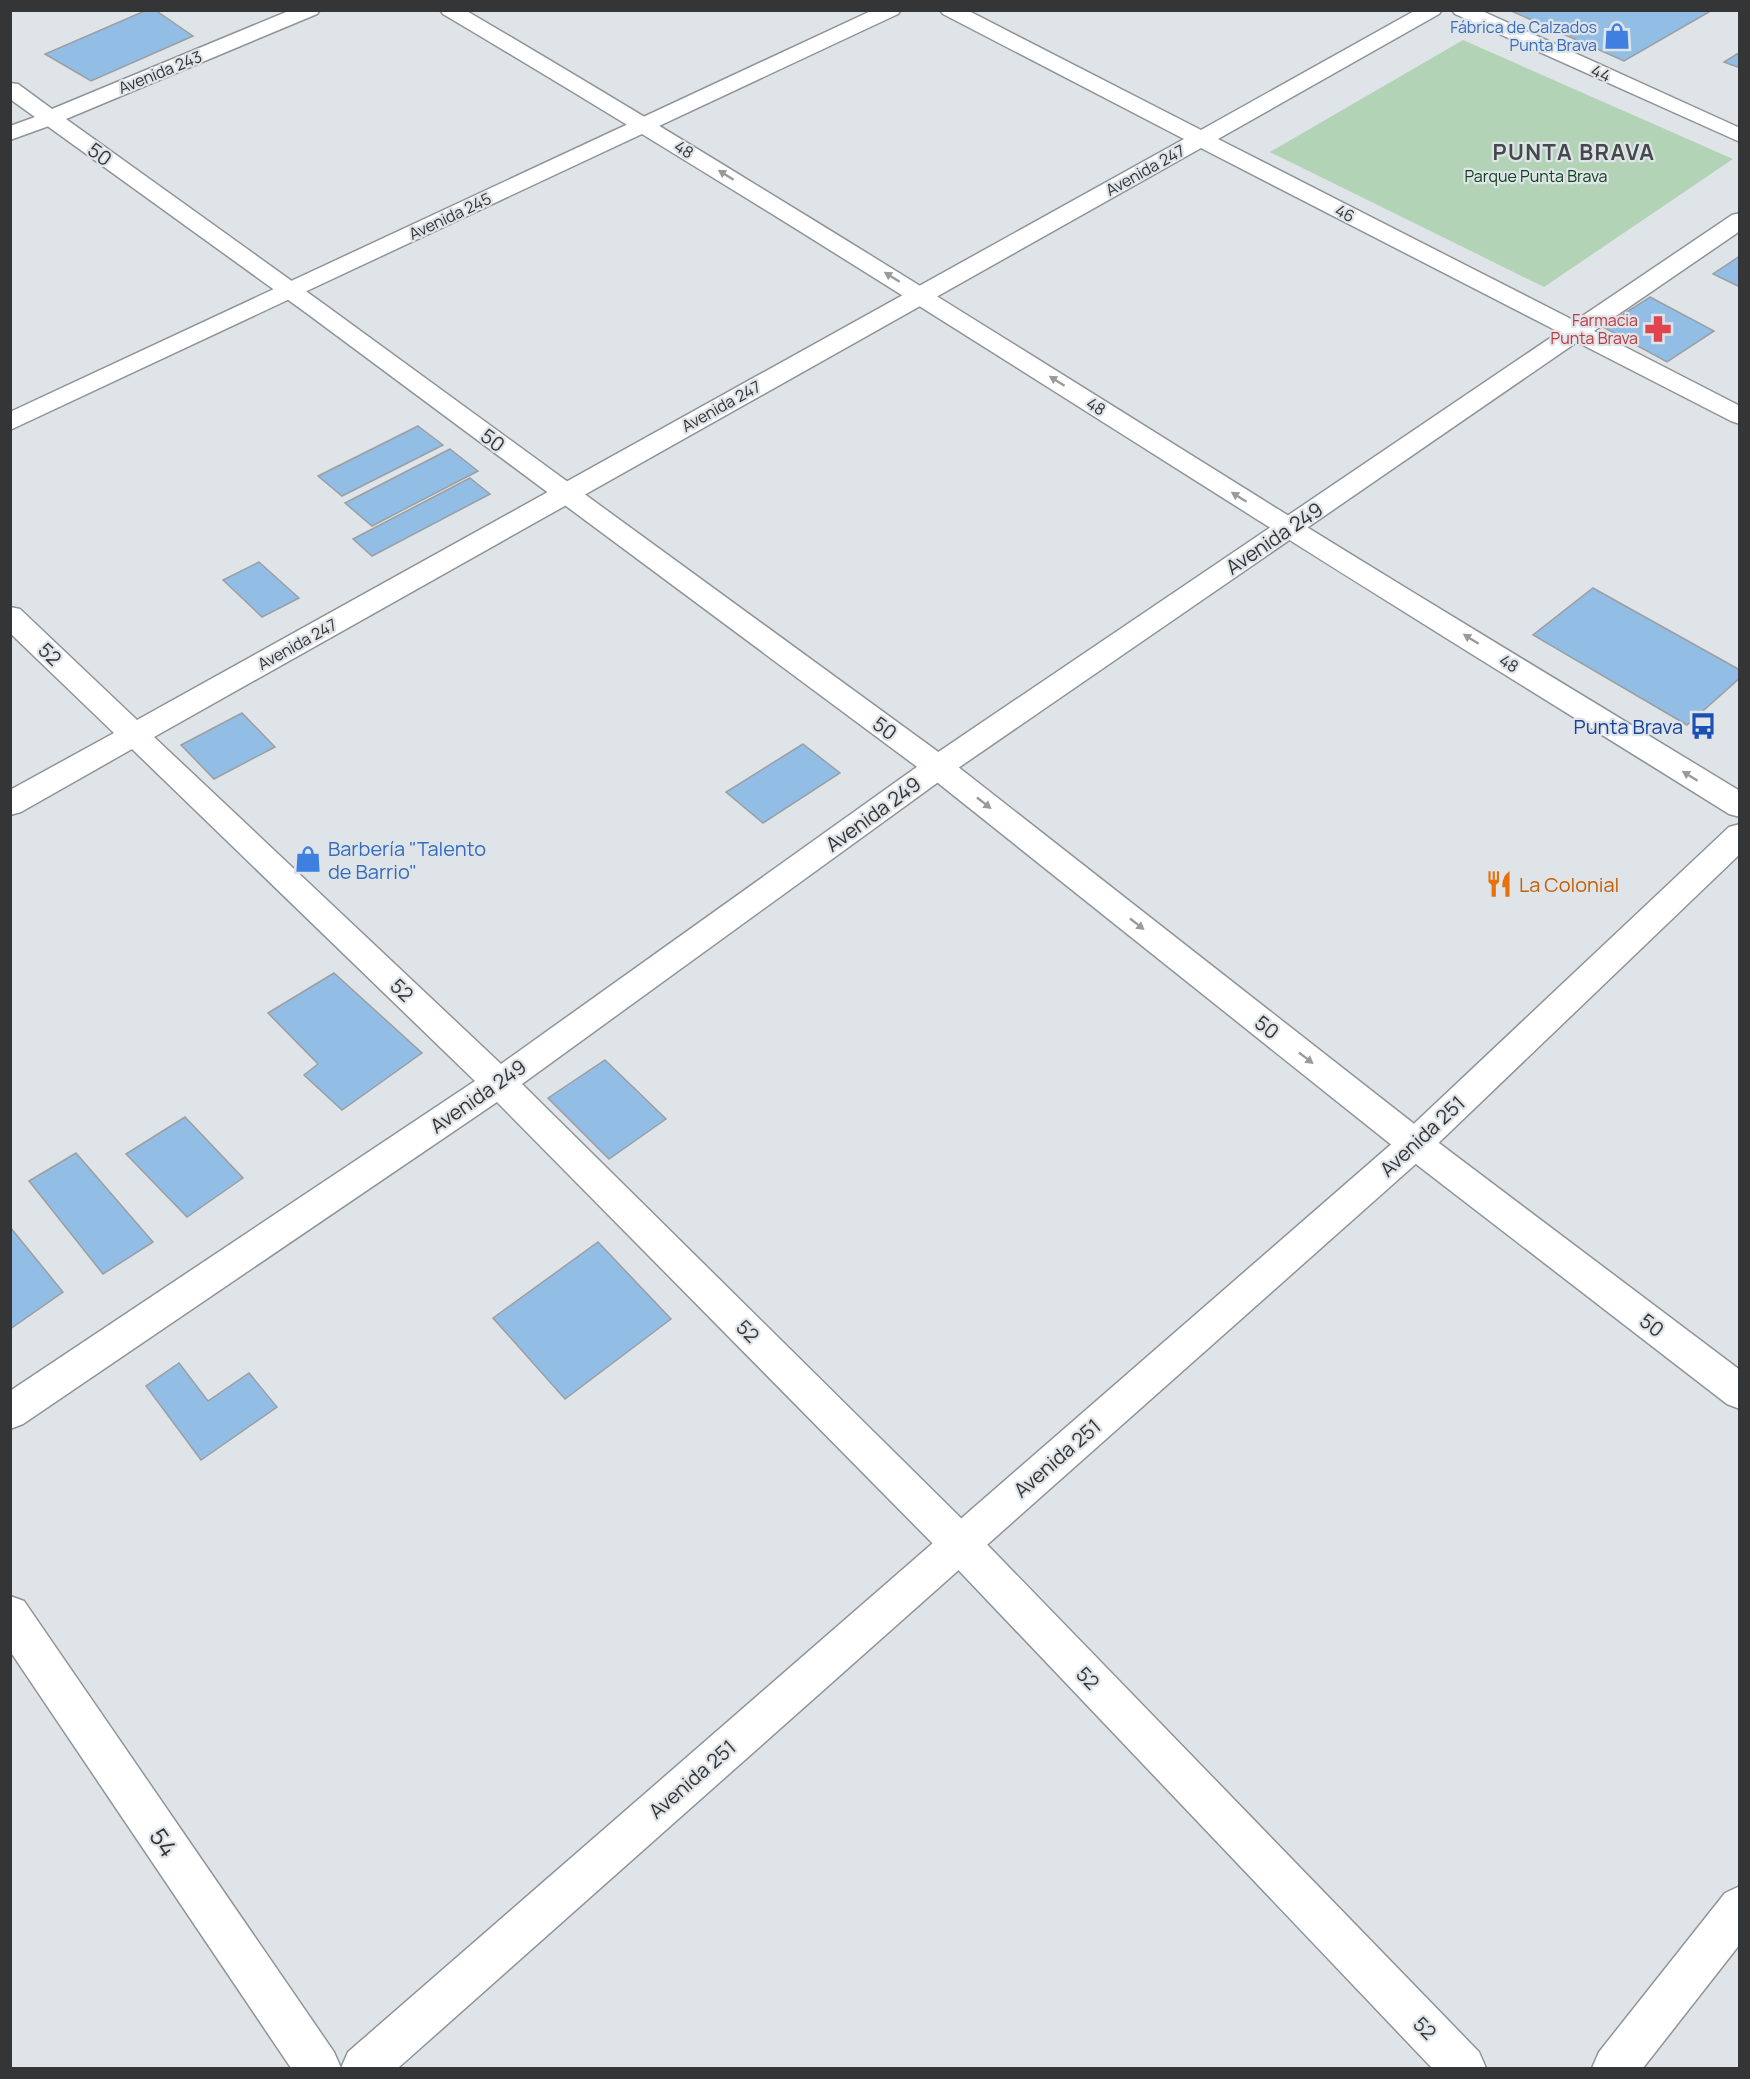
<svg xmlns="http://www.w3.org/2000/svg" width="1750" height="2079" font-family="Manrope,sans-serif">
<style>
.green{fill:#b3d3b7}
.building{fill:#92bde5;stroke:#9b9fa3;stroke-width:1.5}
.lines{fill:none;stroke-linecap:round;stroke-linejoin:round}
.street-casing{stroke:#909498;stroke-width:3}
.secondary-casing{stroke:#909498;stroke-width:3}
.primary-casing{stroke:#909498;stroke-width:3}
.street{fill:#fff;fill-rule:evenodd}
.secondary{fill:#fff;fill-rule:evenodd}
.primary{fill:#fff;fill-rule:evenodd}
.oneway{fill:#999a9a}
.labels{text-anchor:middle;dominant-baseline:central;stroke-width:4.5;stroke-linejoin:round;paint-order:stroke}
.far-shop-label{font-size:16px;fill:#366cbe;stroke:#dfe4e8;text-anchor:end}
.far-street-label{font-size:16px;fill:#333536;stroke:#dfe4e8}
.far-park-label{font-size:16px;fill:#0e411c;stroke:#dfe4e8}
.far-health-label{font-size:16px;fill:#be3a42;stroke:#dfe4e8;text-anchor:end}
.street-label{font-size:20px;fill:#333536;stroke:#dfe4e8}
.transit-label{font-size:20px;fill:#164399;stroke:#dfe4e8;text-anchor:end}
.shop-label{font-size:20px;fill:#366cbe;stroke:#dfe4e8;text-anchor:start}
.food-label{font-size:20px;fill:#c56008;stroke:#dfe4e8;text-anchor:start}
.far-district-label{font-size:22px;font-weight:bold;letter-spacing:1.5px;fill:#46494c;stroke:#dfe4e8}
.near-street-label{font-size:24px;fill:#333536;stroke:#dfe4e8}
</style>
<rect width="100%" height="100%" fill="#dfe4e8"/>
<polygon class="green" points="1463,40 1733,159 1544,287 1270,152"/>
<g class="building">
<polygon points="147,10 155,10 193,36 91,81 45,54"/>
<polygon points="1509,10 1706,10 1709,12 1624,61"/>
<polygon points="1740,52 1740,68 1724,62"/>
<polygon points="1740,256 1740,287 1713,274"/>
<polygon points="1650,297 1714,331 1667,362 1603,327"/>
<polygon points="418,426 443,445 342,496 318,476"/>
<polygon points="450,449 478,471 372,526 345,503"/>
<polygon points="470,478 490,494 372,556 353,539"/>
<polygon points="259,562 299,598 262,617 223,580"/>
<polygon points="1593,588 1740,670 1740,678 1687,725 1533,635"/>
<polygon points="242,713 275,747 214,779 181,745"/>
<polygon points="803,744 840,773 763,823 726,792"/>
<polygon points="334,973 422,1053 342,1110 304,1075 318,1064 268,1013"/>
<polygon points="605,1060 666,1119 609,1159 548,1098"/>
<polygon points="185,1117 243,1178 187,1217 126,1154"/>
<polygon points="76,1153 153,1242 103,1274 29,1181"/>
<polygon points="10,1227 63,1292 10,1329"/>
<polygon points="598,1242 671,1319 565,1399 493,1318"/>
<polygon points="179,1363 208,1401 249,1373 277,1407 201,1460 146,1386"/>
</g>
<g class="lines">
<defs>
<g id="street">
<polygon points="873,10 901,10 898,14 10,430 10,412"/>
<path d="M940,10h27l234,120 215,-120h26l-3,4 -221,125 357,182 157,-106 8,-2v18l-146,100 146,75v18l-9,-3 -154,-79 -629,433 -426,309 452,447 505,521 7,16h-54l-486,-511 -449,-455 -474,322 -13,5v-38l465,-310 -343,-332 -111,63 -11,3v-25l104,-57 -104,-100v-26l10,2 117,111 1047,-581 -241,-125zM1201,148l358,184 -631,427 -427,305 -347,-327z"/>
<polygon points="1452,10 1480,10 1740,128 1740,142 1455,14"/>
<polygon points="49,112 57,113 60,118 57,123 10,140 10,126"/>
<polygon points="1415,1130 1427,1134 1740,1370 1740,1409 1727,1404 1403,1154 1398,1144 1403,1134"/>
<polygon points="10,1596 24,1601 334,2052 341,2068 291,2068 10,1651"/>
<polygon points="1740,1886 1740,1944 1643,2068 1592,2068 1599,2052 1725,1893"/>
</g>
<g id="secondary">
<polygon points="291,10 320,10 317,14 66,119 321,302 948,759 1427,1134 1432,1144 1427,1154 1415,1158 1403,1154 928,775 305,312 10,99 10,83 18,84 52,109"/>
<path d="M440,10h25c281,165 556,339 832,511 147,91 295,180 443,270v26l-11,-3c-150,-94 -302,-187 -452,-282 -277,-175 -552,-351 -834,-518z"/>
</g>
<polygon id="primary" points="1740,824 1740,854 1427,1154 398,2068 341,2068 348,2052 1403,1134 1729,827"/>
</defs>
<use href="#street" class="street-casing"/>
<use href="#secondary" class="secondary-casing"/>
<use href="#primary" class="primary-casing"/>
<use href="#street" class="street"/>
<use href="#secondary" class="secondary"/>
<use href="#primary" class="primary"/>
</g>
<defs><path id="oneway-solid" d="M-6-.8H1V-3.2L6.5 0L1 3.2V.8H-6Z" transform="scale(1.5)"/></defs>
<g class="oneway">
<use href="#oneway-solid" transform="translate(726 175) rotate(-148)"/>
<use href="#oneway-solid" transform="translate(892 277) rotate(-148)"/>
<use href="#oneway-solid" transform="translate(1057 381) rotate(-148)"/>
<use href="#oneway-solid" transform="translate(1239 497) rotate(-148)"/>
<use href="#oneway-solid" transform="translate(1471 639) rotate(-148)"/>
<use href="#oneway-solid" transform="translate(1690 776) rotate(-148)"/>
<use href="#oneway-solid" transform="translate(984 803) rotate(38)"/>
<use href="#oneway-solid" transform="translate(1137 924) rotate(38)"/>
<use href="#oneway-solid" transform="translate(1306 1058) rotate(38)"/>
</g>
<defs>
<symbol id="shop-bare" viewBox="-9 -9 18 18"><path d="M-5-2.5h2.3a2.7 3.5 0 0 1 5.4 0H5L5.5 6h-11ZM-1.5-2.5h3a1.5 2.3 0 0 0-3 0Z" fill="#3f7fe0" stroke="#dfe4e8" stroke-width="2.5" paint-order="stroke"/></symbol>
<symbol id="pharmacy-bare" viewBox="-9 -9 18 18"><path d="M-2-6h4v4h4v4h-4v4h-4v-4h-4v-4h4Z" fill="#e0444e" stroke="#dfe4e8" stroke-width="2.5" paint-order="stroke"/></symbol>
<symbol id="bus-bare" viewBox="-9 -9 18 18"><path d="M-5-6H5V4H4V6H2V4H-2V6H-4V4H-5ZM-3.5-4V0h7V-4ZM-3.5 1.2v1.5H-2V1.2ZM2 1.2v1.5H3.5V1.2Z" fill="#1a4fb4" stroke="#dfe4e8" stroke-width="2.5" paint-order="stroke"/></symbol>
<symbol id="restaurant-bare" viewBox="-9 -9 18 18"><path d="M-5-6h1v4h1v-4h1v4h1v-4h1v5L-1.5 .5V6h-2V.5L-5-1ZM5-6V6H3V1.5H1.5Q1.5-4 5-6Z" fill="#e8710a" stroke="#dfe4e8" stroke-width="2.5" paint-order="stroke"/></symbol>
</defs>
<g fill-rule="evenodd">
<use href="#shop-bare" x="1598" y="17" width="38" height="38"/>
<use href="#pharmacy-bare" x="1639" y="310" width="38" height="38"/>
<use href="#bus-bare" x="1684" y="707" width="38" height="38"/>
<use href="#shop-bare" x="289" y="840" width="38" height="38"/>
<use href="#restaurant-bare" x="1480" y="865" width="38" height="38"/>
</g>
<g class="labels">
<g class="far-shop-label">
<text x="1597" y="27">Fábrica de Calzados<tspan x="1597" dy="18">Punta Brava</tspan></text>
</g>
<g class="far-street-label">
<text transform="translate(160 72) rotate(-22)">Avenida 243</text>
<text transform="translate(1601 73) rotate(24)">44</text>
<text transform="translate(684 149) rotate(32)">48</text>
<text transform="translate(1145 170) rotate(-29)">Avenida 247</text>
<text transform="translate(1345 213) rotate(27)">46</text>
<text transform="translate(450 216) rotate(-25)">Avenida 245</text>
<text transform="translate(721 406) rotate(-29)">Avenida 247</text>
<text transform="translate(1096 406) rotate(32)">48</text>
<text transform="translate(297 644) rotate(-29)">Avenida 247</text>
<text transform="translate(1509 663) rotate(32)">48</text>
</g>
<g class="far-park-label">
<text x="1536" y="176">Parque Punta Brava</text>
</g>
<g class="far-health-label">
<text x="1638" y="320">Farmacia<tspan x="1638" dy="18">Punta Brava</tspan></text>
</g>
<g class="street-label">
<text transform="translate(100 154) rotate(36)">50</text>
<text transform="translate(493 440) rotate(36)">50</text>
<text transform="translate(1274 538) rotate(-34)">Avenida 249</text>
<text transform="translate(50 654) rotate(44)">52</text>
<text transform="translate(885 728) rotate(36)">50</text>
<text transform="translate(873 814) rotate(-36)">Avenida 249</text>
<text transform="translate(402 990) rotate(44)">52</text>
<text transform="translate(1267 1027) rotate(38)">50</text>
<text transform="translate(478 1096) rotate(-35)">Avenida 249</text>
<text transform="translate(1422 1136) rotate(-43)">Avenida 251</text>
<text transform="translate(1652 1325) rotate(37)">50</text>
<text transform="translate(748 1331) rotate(45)">52</text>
<text transform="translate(1057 1458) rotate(-41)">Avenida 251</text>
<text transform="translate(1088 1678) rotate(46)">52</text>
<text transform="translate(692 1779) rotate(-41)">Avenida 251</text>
<text transform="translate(1425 2028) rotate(46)">52</text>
</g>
<g class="transit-label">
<text x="1683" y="726">Punta Brava</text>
</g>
<g class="shop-label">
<text x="328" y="848">Barbería "Talento<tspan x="328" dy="23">de Barrio"</tspan></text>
</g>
<g class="food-label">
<text x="1519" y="884">La Colonial</text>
</g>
<g class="far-district-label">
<text x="1574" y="152">PUNTA BRAVA</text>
</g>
<g class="near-street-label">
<text transform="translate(164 1842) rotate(56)">54</text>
</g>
</g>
<rect width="1750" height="2079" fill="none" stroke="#333536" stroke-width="24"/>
</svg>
